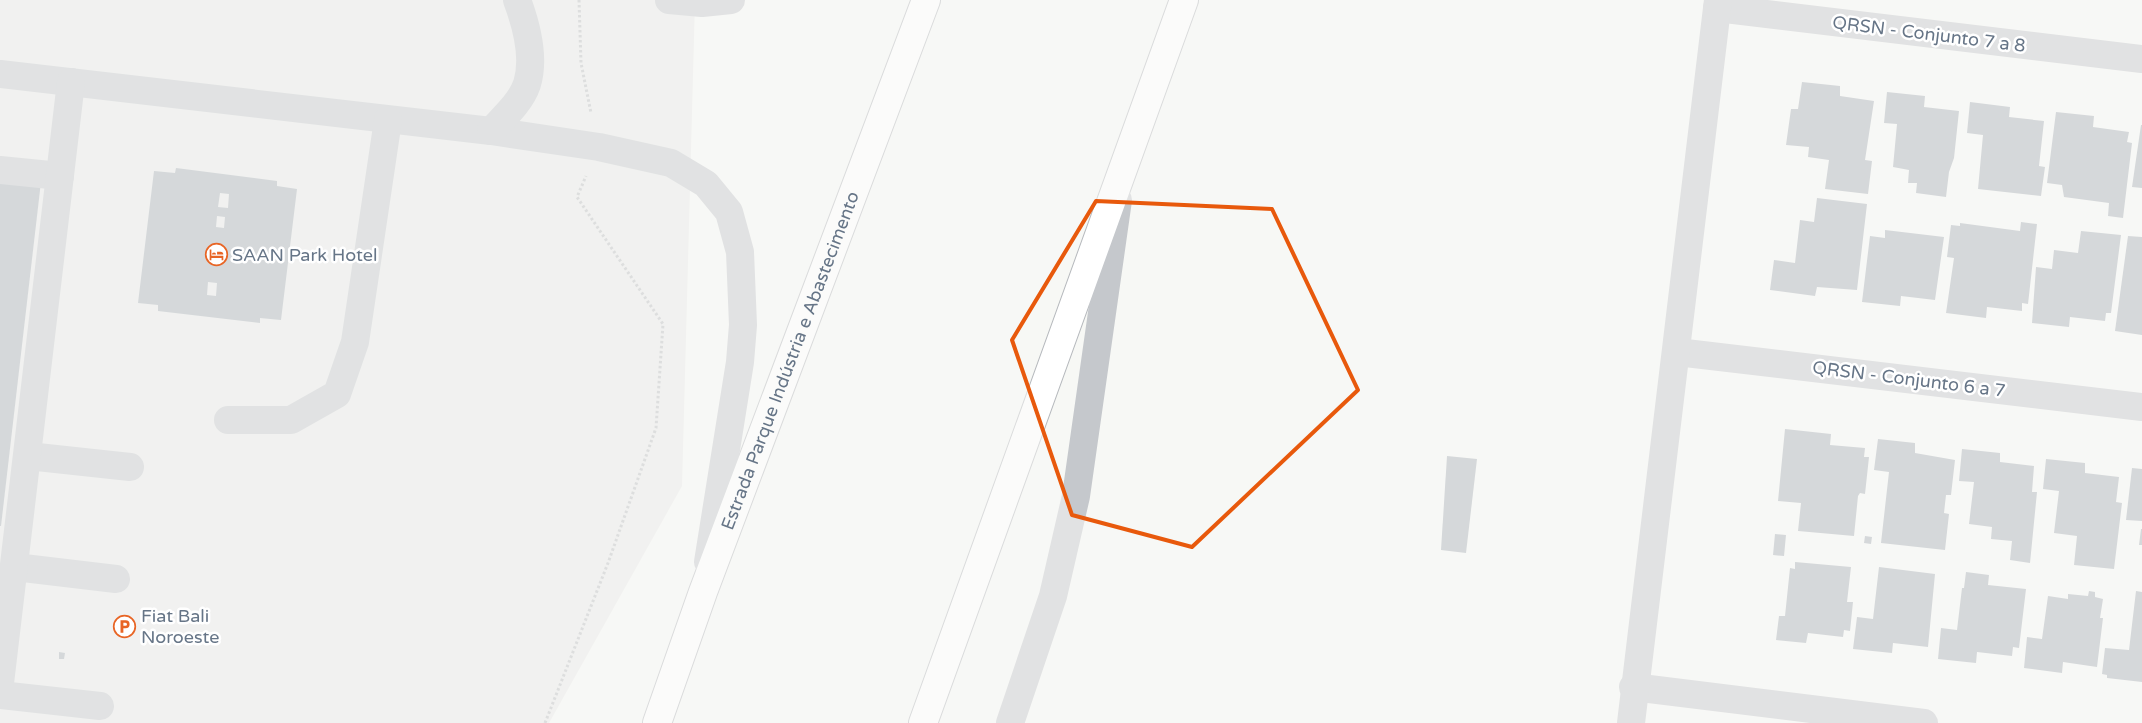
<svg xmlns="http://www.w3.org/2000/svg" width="2142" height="723" font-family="'Varela Round',sans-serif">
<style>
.built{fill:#e8e9e8}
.building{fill:#abb2b9;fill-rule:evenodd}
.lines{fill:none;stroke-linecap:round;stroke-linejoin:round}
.highway-casing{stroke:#b6b9bd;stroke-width:30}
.path{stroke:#bdbfc2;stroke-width:3;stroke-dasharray:2.5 2.5;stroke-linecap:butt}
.minor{stroke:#c5c8cc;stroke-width:28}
.highway{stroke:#fff;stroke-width:28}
.marked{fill:none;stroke:#e8590c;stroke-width:4;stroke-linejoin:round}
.labels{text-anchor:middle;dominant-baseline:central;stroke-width:5;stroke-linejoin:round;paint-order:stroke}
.street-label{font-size:18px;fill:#667587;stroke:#fff}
.poi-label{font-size:18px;fill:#667587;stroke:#fff;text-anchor:start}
</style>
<rect width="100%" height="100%" fill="#f7f8f5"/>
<polygon class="built" points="0,0 695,0 682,486 549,723 0,723"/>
<g class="building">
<polygon points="1802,82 1840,86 1840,96 1874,101 1865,160 1872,161 1868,194 1825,189 1829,160 1808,157 1809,147 1786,145 1791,109 1798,109"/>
<polygon points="1887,92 1925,96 1924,107 1959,111 1954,158 1949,172 1946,197 1916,193 1917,183 1908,183 1909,170 1893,167 1897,124 1884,123"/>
<polygon points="1970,102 2010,107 2009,117 2044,121 2039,166 2045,167 2041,196 1978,189 1983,135 1967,133"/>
<polygon points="2056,112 2094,116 2093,127 2129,132 2127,142 2132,143 2123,218 2108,216 2109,203 2064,197 2062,185 2047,183"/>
<polygon points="2141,125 2142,125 2142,188 2132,187"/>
<polygon points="0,168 42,173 1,526 0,526"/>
<path d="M176,168l101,13v5l20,3 -16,131 -21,-2v5l-102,-12v-6l-20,-2 16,-132 21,2zM220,193l9,1 -1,14 -10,-1zM217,216l8,1 -1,11 -8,-1zM208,282l9,1 -1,13 -9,-1z"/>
<polygon points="1817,198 1867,204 1857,290 1817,287 1815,296 1770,290 1774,260 1795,263 1800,220 1814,222"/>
<polygon points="2021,222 2037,224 2028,304 2022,303 2022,311 1987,307 1986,318 1946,313 1954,258 1947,257 1951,225 1960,226 1960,223 2020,231"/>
<polygon points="1885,230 1944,237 1935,300 1901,296 1900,306 1862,302 1870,236 1885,238"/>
<polygon points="2081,231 2121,235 2111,313 2106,313 2105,321 2070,317 2069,327 2032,323 2036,267 2052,269 2054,250 2078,253"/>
<polygon points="2128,236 2142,237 2142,335 2115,331"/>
<polygon points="1785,429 1831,434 1830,445 1865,448 1864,457 1869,457 1865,494 1860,493 1858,496 1854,536 1798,531 1801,503 1778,501"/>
<polygon points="1878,439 1915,443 1915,453 1955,460 1951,495 1946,495 1944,513 1949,514 1945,550 1881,543 1889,472 1874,470"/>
<polygon points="1962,449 2000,453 2000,462 2034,466 2032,492 2037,492 2030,563 2010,560 2012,541 1991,539 1992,527 1969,524 1974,482 1959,481"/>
<polygon points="1447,456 1477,459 1466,553 1441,550"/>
<polygon points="2046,459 2085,463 2085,473 2119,477 2116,502 2122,503 2114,569 2074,565 2077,536 2054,533 2059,491 2043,489"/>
<polygon points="2132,468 2142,469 2142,521 2126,520"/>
<polygon points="2141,529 2142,529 2142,545 2139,545"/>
<polygon points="1775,534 1786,535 1784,556 1773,555"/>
<polygon points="1865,536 1872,537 1871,544 1864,543"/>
<polygon points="1795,562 1851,567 1847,602 1853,602 1850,631 1844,630 1843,637 1808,633 1806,643 1776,640 1779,616 1785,616 1790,568 1795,569"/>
<polygon points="1879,567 1935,574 1928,647 1893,643 1892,653 1853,649 1857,617 1873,619"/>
<polygon points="1966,572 1989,575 1988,585 2026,589 2019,648 2013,647 2012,656 1977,652 1976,663 1938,659 1941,628 1957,630 1962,588 1964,588"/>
<polygon points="2089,591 2095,592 2095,597 2103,599 2100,618 2103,618 2097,667 2063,662 2062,673 2024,668 2027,637 2042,639 2048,596 2068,599 2068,594 2088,596"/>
<polygon points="2136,591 2142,592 2142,682 2107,678 2107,675 2102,674 2105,648 2129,650"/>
<polygon points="59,652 65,653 64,659 59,659"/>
</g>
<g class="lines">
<defs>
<g id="highway">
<path id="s1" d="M657,723l46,-131 223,-592"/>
<polyline points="923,723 1184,0"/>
</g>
</defs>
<use href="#highway" class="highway-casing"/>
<g class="path">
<polyline points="579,0 581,63 591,113"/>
<polyline points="545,723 608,563 656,428 663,324 577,197 586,176"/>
</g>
<g class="minor">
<polyline points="669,0 702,3 731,0"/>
<polyline points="1717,8 2142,59"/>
<polyline points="0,74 491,131 599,147 671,163 706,184 729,212 740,252 743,325 740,362 708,562"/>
<path d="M491,131c13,-14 30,-29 36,-47 8,-26 -1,-60 -10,-84"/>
<polyline points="0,170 60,176"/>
<polyline points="1677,352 2142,407"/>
<polyline points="228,420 291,420 337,394 355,342 388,120"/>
<polyline points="28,456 130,467"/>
<polyline points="15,567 116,579"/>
<polyline points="0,683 71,82"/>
<polyline points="1633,687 1924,723"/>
<polyline points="0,695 100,706"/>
<polyline points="1010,723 1053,596 1076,496 1118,200"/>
<polyline points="1631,723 1718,0"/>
</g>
<use href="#highway" class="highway"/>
</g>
<path d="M0 0H2142V723H0ZM1096,201l176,8 86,181 -166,157 -120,-32 -60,-175z" fill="#f7f8f5" fill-opacity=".55" fill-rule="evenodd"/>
<path class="marked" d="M1096,201l176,8 86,181 -166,157 -120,-32 -60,-175z"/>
<defs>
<symbol id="hotel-ring" viewBox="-11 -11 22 22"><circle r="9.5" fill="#fff" stroke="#e86525" stroke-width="1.5"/><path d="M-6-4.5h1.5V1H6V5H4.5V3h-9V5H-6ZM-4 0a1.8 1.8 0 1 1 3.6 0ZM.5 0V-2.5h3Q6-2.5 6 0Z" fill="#e86525"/></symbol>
<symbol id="parking-ring" viewBox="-11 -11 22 22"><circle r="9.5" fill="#fff" stroke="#e86525" stroke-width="1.5"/><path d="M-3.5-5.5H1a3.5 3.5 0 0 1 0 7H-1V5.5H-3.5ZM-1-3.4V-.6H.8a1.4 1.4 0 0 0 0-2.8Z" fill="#e86525"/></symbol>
</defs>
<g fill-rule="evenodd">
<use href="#hotel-ring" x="204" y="242" width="25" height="25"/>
<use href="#parking-ring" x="112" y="614" width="25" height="25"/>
</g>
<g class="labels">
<g class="street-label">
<text transform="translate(1929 34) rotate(7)">QRSN - Conjunto 7 a 8</text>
<text stroke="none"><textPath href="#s1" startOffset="386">Estrada Parque Indústria e Abastecimento</textPath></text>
<text transform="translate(1909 379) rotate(7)">QRSN - Conjunto 6 a 7</text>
</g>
<g class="poi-label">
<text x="232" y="255">SAAN Park Hotel</text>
<text x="141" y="616">Fiat Bali<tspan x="141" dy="21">Noroeste</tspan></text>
</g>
</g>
</svg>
